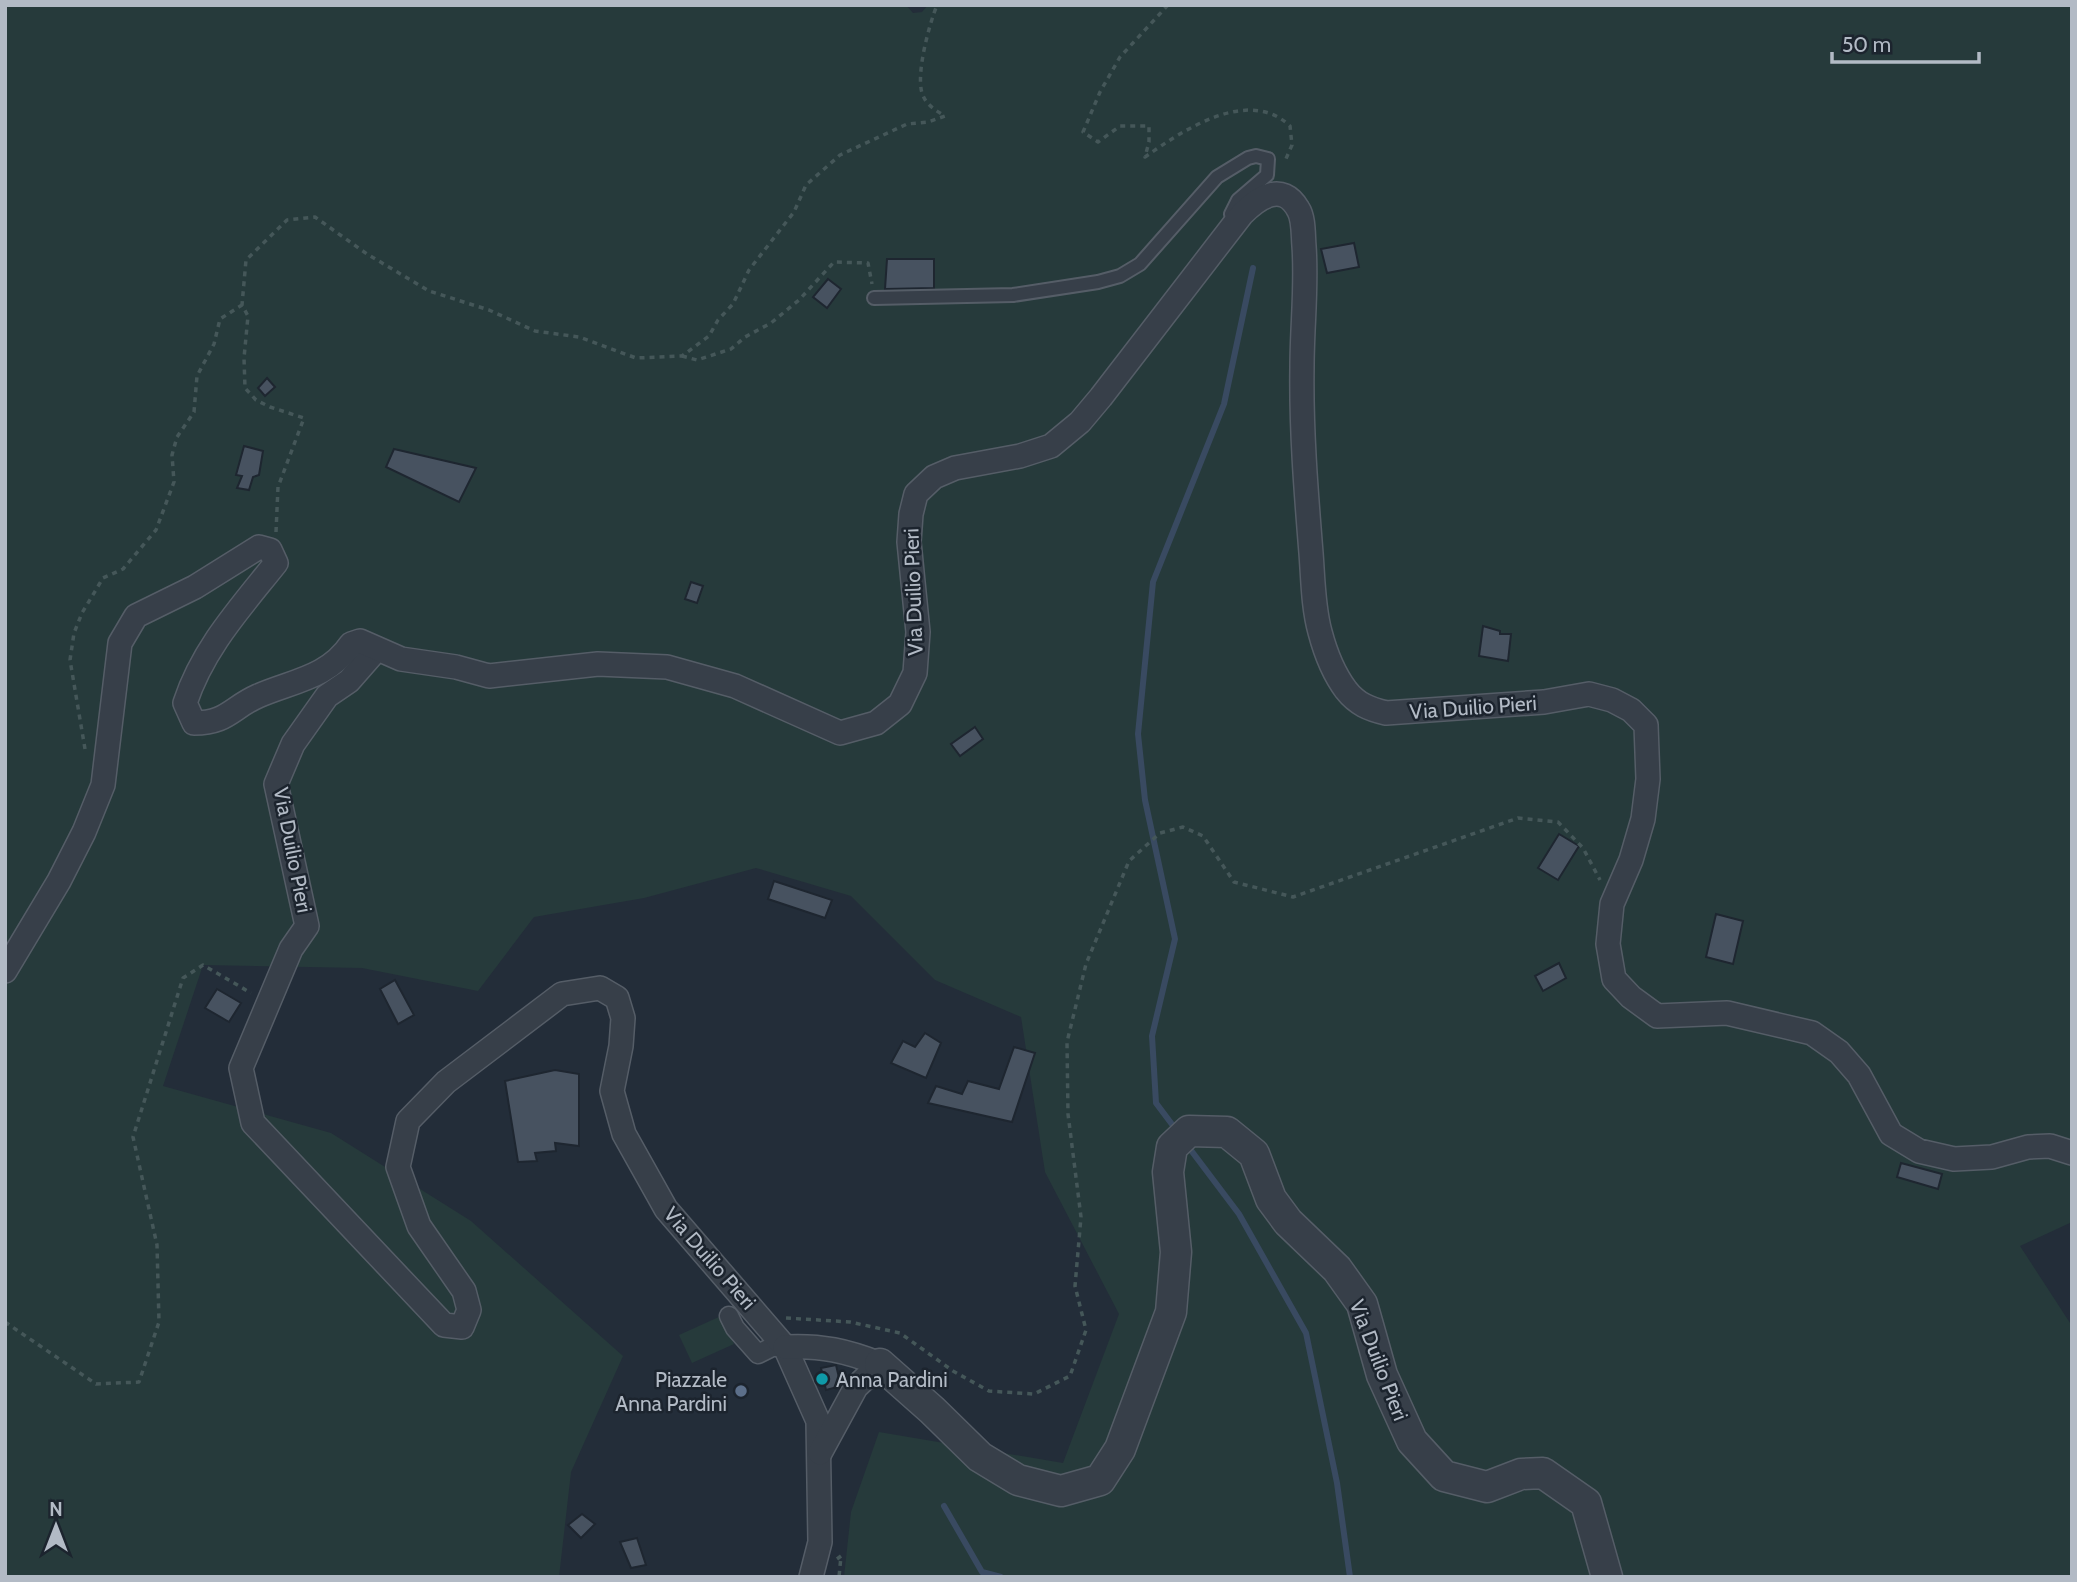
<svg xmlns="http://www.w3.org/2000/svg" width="2077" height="1582" font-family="Cabin,sans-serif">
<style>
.green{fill:#263a3b}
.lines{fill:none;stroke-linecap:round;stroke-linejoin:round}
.stream{stroke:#394a61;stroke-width:6}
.building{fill:#475260;stroke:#1e2630;stroke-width:2}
.service-casing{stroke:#555d67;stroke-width:16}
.pedestrian-casing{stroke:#555d67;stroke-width:21}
.minor-casing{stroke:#555d67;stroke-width:26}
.tertiary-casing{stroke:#555d67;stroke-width:33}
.path{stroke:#455759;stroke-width:3.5;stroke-dasharray:5 5;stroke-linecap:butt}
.service{stroke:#373f49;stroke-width:12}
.pedestrian{stroke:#373f49;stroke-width:18}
.minor{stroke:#373f49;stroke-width:23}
.tertiary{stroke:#373f49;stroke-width:30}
.culture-dot{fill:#0f9aa8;stroke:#1c242e;stroke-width:2.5}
.service-dot{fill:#5c6f8a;stroke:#1c242e;stroke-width:2.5}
.labels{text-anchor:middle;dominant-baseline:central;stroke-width:5;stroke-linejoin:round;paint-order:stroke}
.street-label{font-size:21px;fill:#b2bac5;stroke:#1c242e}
.poi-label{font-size:21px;fill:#b2bac5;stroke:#1c242e;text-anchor:end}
</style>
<rect width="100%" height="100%" fill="#232d39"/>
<g class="green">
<polygon points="5,5 906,5 913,13 922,12 928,5 2072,5 2072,1222 2020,1246 2072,1326 2072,1577 844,1577 851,1512 879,1432 1063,1463 1119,1314 1045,1172 1021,1017 935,980 851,896 756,868 644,898 534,917 478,991 362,968 203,965 163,1086 331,1133 471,1221 623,1356 571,1472 559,1577 5,1577"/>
<polygon points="721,1316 734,1344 692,1363 679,1335"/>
</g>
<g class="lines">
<g class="stream">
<polyline points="1177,1131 1156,1103 1152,1036 1175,939 1145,800 1138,734 1153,582 1224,404 1253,268"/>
<polyline points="1187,1145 1239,1214 1306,1333 1337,1483 1350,1577"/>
<polyline points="944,1506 982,1572 1001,1577"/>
</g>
</g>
<g class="building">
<polygon points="1354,243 1359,267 1327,273 1321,249"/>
<polygon points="887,259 934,259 934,288 885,289"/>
<polygon points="828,279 841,289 827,308 813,297"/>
<polygon points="267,378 275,387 265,396 258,388"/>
<polygon points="244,446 263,451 259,475 253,477 249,490 237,488 242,476 236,475"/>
<polygon points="394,449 476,468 459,502 386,467"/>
<polygon points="691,582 703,586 697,603 685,599"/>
<polygon points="1483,626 1500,631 1500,634 1511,634 1508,661 1479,656"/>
<polygon points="975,727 983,739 960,756 951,744"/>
<polygon points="1559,834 1579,846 1558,880 1538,868"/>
<polygon points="774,881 832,900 825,918 768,899"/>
<polygon points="1716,914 1743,921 1733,964 1706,957"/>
<polygon points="1559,963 1566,978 1543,991 1535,976"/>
<polygon points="395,980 414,1015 398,1024 380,989"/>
<polygon points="217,989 241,1003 229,1022 205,1008"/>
<polygon points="925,1033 941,1043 926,1078 891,1063 903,1041 915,1047"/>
<polygon points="1014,1047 1035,1053 1012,1122 928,1103 936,1086 962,1094 968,1081 999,1089"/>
<polygon points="555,1070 579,1074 579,1146 555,1143 556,1151 535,1153 537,1161 518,1162 505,1081"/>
<polygon points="1901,1163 1942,1174 1938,1189 1897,1177"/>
<polygon points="836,1365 841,1386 826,1390 821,1368"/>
<polygon points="582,1514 595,1524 581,1538 568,1525"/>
<polygon points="637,1538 646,1565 631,1568 620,1542"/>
</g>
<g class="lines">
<defs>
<polyline id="service" points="874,298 1013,295 1098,282 1120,276 1140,264 1217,177 1248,158 1256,156 1268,159 1267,175 1238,200 1231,214 1233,220"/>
<polyline id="pedestrian" points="729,1316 735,1328 758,1354 772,1347 785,1347"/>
<g id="minor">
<polyline points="377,649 349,681 327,696 293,744 276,784 307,926 291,949 241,1068 253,1123 444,1325 462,1327 469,1310 464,1291 419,1226 398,1167 408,1121 446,1082 562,994 600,988 617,998 623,1018 621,1046 612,1091 624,1134 666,1209 785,1347 818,1421 820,1542 811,1577"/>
<path d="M5,971l54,-90 25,-49 19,-47 17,-142 16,-27 59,-29 64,-40 11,3 6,13c-35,44 -73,85 -91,140l9,20c33,0 37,-15 64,-27 34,-15 70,-18 93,-52l9,-3 41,18 55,8 33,9 109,-12 69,3 68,19 105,47 36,-10 24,-19 15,-31 3,-41 -9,-90 2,-28 5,-20 18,-17 21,-9 65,-12 31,-10 29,-24 21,-25 141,-183c16,-16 40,-33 56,-5 6,9 5,26 6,37 3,41 -2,80 -2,121 -1,62 4,124 9,186 2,25 2,54 9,79 5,19 14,42 26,58 11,14 23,19 40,23l158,-11 45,-8 23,6 19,10 15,15 2,54 -5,40 -12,41 -19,44 -4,40 6,35 17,18 26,19 70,-3 85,20 27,19 20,23 32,59 28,17 35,8 38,-2 36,-10 22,-1 22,7"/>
<path d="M785,1347c36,-2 62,4 95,17l-24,23 -36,66"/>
</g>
<polyline id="tertiary" points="880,1364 932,1410 980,1457 1018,1480 1061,1491 1100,1480 1120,1449 1171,1312 1176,1252 1168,1172 1172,1147 1189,1131 1227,1132 1254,1154 1271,1199 1288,1222 1337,1269 1362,1304 1382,1375 1412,1441 1444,1476 1487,1487 1521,1474 1543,1473 1586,1503 1607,1577"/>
</defs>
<use href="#service" class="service-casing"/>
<use href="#pedestrian" class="pedestrian-casing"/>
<use href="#minor" class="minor-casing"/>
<use href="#tertiary" class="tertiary-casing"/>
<g class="path">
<path d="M1168,5l-48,52 -20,35 -17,40 15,10 22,-16h29v16l-4,15c37,-26 103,-71 145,-31l2,19 -7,16"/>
<polyline points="682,356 697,360 731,349 745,337 771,323 799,300 834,262 868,263 872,284"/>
<path d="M276,532l2,-45 26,-69 -34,-11 -14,-7 -11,-12 -1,-30 4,-42 -6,-11 4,-45 41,-40 28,-3 52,37 62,37 60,19 46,21 44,6 57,21 46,-2 27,-20 9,-16 15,-16 16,-34 45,-58 12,-27 34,-30 67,-31 21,-2 17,-6c-10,-6 -19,-11 -23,-23 -6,-20 7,-68 15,-88"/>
<polyline points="85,749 70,660 74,633 82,613 103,578 123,569 156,530 174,482 172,455 177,437 194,412 197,376 214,344 220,319 242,305"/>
<polyline points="786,1318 850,1322 900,1333 953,1371 989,1391 1034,1394 1070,1376 1086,1330 1075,1286 1081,1217 1068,1114 1067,1042 1086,964 1129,861 1160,833 1183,827 1203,836 1234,882 1293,897 1518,818 1558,822 1583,848 1600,880"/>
<polyline points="5,1322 96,1384 139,1382 159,1322 157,1245 133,1137 183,978 203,965 251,993"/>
<polyline points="837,1559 841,1556 839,1577"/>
</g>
<use href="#service" class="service"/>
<use href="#pedestrian" class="pedestrian"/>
<use href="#minor" class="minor"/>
<use href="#tertiary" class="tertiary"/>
</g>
<circle class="culture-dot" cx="822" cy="1379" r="7"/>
<circle class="service-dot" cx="741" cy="1391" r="7"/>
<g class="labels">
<g class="street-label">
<text transform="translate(913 592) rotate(-92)">Via Duilio Pieri</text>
<text transform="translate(1473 707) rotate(-4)">Via Duilio Pieri</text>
<text transform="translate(293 850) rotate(79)">Via Duilio Pieri</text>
<text transform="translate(710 1258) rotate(49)">Via Duilio Pieri</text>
<text transform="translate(1379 1360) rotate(69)">Via Duilio Pieri</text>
</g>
<g class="poi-label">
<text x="727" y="1379">Piazzale<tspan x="727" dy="24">Anna Pardini</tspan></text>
<text x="836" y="1379" text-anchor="start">Anna Pardini</text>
</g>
</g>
<rect width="2077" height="1582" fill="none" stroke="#b2bac5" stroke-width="14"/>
<g transform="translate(56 1526)" stroke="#1c242e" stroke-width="5" paint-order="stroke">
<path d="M0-5L12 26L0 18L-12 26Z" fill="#b2bac5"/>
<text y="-10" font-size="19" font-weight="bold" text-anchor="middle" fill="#b2bac5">N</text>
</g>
<path d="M1832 52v10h147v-10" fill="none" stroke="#b2bac5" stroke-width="3.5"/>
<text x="1842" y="52" font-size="21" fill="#b2bac5" stroke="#1c242e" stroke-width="5" paint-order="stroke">50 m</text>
</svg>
